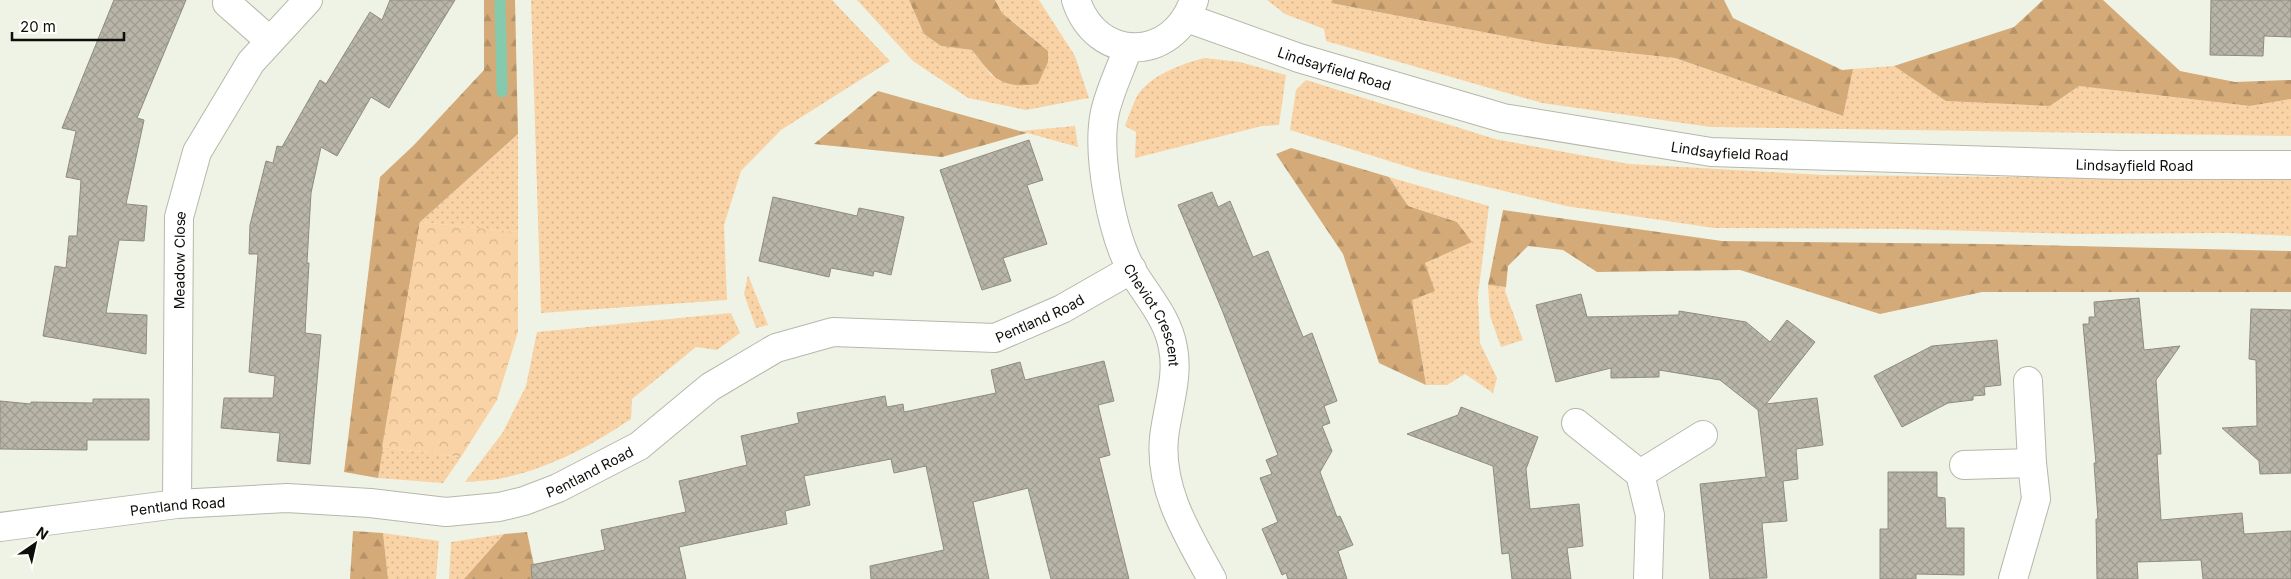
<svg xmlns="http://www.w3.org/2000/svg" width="2291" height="579" font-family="Inter,sans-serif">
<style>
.grass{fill:url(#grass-dots)}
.forest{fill:url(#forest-firs)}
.park{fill:url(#park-crowns)}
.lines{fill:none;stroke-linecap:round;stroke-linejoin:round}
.stream{stroke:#85caac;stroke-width:11}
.building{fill:url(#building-cross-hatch);stroke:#8f8c7f}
.minor-casing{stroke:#b5b8ab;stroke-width:30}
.minor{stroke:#fff;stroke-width:28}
.labels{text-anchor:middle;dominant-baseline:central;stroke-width:4;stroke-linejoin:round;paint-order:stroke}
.street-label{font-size:14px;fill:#0d0e09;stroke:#fefffa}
</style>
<defs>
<pattern id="grass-dots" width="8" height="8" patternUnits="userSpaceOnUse" patternTransform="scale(1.25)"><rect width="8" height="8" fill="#f9d3a5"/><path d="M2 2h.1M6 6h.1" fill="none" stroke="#d4b48d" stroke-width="1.8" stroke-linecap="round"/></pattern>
<pattern id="forest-firs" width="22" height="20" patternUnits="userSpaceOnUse" patternTransform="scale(1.25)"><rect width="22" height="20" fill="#d3aa78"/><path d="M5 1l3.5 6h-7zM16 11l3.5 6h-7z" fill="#b49166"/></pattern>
<pattern id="park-crowns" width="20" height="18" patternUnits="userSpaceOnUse" patternTransform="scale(1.25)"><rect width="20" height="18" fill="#f9d3a5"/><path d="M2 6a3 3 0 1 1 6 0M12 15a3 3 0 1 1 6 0" fill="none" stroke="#d4b48d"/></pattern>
<pattern id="building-cross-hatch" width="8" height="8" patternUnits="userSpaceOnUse" patternTransform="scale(1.25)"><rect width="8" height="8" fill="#b9b6a9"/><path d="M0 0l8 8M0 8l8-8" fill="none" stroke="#9e9b90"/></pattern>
</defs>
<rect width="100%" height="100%" fill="#eff3e5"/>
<g class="grass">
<polygon points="531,0 832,0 890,61 781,130 741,171 724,225 727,300 541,313"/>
<polygon points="857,0 909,0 924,34 941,46 972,50 992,76 1032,37 1002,13 995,0 1039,0 1075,56 1089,98 1026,110 968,98 913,61"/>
<polygon points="1267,0 1332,0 1331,3 1546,44 1675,58 1842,116 1853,69 1894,66 1947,101 2050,106 2079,86 2250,106 2291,99 2291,136 1711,127 1542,103 1326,41 1324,29 1285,14"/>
<path d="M1204,58l36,4 46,13 -7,50 -17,1 -127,32 1,-26 -11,-6c4,-10 8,-24 14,-33 16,-20 41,-28 65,-35z"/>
<polygon points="1306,80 1495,139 1629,164 1824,175 2291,180 2291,236 2227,233 2077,234 1901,229 1714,228 1566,206 1421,171 1290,130 1296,90"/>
<polygon points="1075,126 1078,147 1020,131"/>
<polygon points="518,134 518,232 420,222"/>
<polygon points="1389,177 1489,206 1478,296 1480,343 1497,378 1493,393 1465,374 1447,385 1426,385 1412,300 1424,263 1472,242 1457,222 1408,206"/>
<polygon points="748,275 768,325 756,328 744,294"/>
<polygon points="1488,285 1506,287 1505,291 1523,340 1501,347 1490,316"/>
<path d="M731,313l9,20 -23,17 -21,-3 -64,52 -1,20c-40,27 -81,49 -128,59 -12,3 -26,3 -38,4l38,-50 23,-46 11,-54z"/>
<polygon points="382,447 461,457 443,483 378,478"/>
<polygon points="383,533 439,541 436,579 388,579"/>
<polygon points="504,534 464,579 449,579 451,542"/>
</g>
<g class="forest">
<polygon points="484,0 515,0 518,134 420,222 378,478 344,472 380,177 414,145 484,70"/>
<path d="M909,0h86l7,13 46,38v11l-10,22c-39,5 -44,-6 -66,-34l-31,-4 -17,-12z"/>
<polygon points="1332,0 1724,0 1733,18 1842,70 1853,69 1843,116 1675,58 1546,44 1331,3"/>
<polygon points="2043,0 2103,0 2180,71 2235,82 2291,80 2291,99 2250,106 2079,86 2050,106 1946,101 1894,66 2014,27"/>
<polygon points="878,91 1027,133 942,157 814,144"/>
<polygon points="1291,148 1389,177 1408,206 1457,222 1472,242 1425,263 1435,291 1412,300 1426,385 1379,363 1343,254 1276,154"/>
<polygon points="1503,210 1722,241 1986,244 2291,251 2291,292 1982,292 1880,314 1740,270 1597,272 1563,250 1528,246 1508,266 1506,287 1488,285"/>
<polygon points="353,531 383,533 388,579 350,579"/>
<polygon points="527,532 537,579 464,579 504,534"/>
</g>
<polygon class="park" points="420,222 518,232 518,332 497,400 461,457 382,447"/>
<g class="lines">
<polyline class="stream" points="500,0 502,92"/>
</g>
<g class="building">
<polygon points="114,0 186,0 137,118 144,120 126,204 147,206 144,241 119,240 106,313 147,315 146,354 43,336 55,266 66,268 69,236 77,236 81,180 66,177 76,131 62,128"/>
<polygon points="390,0 455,0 389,108 371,97 337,156 321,147 311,193 307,263 309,263 305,333 321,335 310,464 277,461 280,433 221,428 224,398 273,398 275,376 249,372 258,254 249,254 250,225 266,161 273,163 277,146 282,147 320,80 326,84 370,12 382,20"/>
<polygon points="2211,0 2291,0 2291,37 2264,36 2263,56 2210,55"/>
<polygon points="1029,140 1043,180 1027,185 1047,244 1003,258 1011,281 982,290 940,170"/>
<polygon points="1212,192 1218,207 1230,201 1253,257 1268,251 1303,337 1312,333 1337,401 1324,406 1330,423 1322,426 1332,451 1320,472 1337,517 1340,516 1353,545 1338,551 1347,579 1288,579 1286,573 1282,575 1262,529 1278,522 1260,478 1272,474 1266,460 1278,455 1222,310 1178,205"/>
<polygon points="773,197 857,216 859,208 904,217 891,275 874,271 873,276 831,268 829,277 759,261"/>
<polygon points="1581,294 1587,317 1679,315 1679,311 1746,322 1770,342 1787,320 1815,342 1766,404 1817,398 1823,445 1796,449 1798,479 1783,481 1787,521 1762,523 1767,578 1710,579 1700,484 1766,477 1758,410 1720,380 1659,370 1659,377 1611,378 1611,368 1556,382 1536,305"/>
<polygon points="2139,298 2144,350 2180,346 2156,380 2161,454 2157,454 2161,520 2242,513 2244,534 2291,531 2291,579 2203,579 2201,560 2137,562 2138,579 2097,579 2096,519 2098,519 2094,463 2096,463 2083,324 2089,324 2089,317 2095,317 2094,302"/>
<polygon points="2251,309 2291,310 2291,473 2260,474 2259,461 2222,428 2257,426 2256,360 2249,359"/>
<polygon points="1997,340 2001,385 1984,387 1985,395 1973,396 1973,400 1948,403 1902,427 1874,376 1932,346"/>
<polygon points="1104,361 1114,401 1098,405 1110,455 1099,458 1129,579 1051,579 1028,488 973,502 989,579 871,579 870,566 944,550 926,466 894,473 891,459 804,476 810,505 785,511 787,524 679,547 686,579 532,579 531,565 605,550 601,530 686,512 679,481 747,465 741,436 799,423 797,413 885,396 887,407 903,404 904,412 996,393 991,370 1020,362 1025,380"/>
<polygon points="93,399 149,399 149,440 87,440 87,450 0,449 0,401 31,404 31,402 93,403"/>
<polygon points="1461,407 1538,437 1526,469 1530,509 1579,504 1583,546 1567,548 1571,579 1512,579 1509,553 1502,554 1493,466 1407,434 1458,415"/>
<polygon points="1888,472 1937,472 1937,497 1945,498 1946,528 1964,528 1964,575 1916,574 1916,579 1880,579 1880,529 1888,529"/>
</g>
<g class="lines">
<defs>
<g id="minor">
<path d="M1076,0c20,63 97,63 118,0"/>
<polyline points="227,3 270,41"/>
<path id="s1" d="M1187,18l112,40 204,60 208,34 409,13h171"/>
<path id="s2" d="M1128,48c-7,20 -18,42 -23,64 -9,42 7,122 27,159 15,25 36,47 41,77 6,29 -6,61 -9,90 -5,52 24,97 48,141"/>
<polyline points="1576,423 1640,474 1650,515 1648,579"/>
<polyline points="1964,465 2032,463"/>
<polyline points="1640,474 1703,435"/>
<path id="s3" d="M177,504l2,-287 18,-65 54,-90 57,-62"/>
<path id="s4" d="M0,527l177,-23 110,-6 83,5 76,9 53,-5 25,-6 34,-13 81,-42 71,-59 66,-39 57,-16 162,6 67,-29 70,-40"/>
<polyline points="2013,579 2036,499 2032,463 2028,381"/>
</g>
</defs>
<use href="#minor" class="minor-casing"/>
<use href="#minor" class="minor"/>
</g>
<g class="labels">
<g class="street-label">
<text stroke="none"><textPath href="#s1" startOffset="156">Lindsayfield Road</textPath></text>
<text stroke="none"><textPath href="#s1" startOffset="561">Lindsayfield Road</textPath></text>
<text stroke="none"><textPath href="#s1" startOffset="966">Lindsayfield Road</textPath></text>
<text stroke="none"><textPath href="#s3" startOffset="244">Meadow Close</textPath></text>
<text stroke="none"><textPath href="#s2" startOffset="281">Cheviot Crescent</textPath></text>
<text stroke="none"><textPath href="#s4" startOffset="1094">Pentland Road</textPath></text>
<text stroke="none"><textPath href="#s4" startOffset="599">Pentland Road</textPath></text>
<text stroke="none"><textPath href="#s4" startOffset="179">Pentland Road</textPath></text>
</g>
</g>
<g transform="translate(35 544) rotate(34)" stroke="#fefffa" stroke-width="4" paint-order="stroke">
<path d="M0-4L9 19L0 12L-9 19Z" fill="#0d0e09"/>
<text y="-8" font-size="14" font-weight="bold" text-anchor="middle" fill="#0d0e09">N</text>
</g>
<path d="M12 32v8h112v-8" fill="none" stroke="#0d0e09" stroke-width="2.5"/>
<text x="20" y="32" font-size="15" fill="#0d0e09" stroke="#fefffa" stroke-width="4" paint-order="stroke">20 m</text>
</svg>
